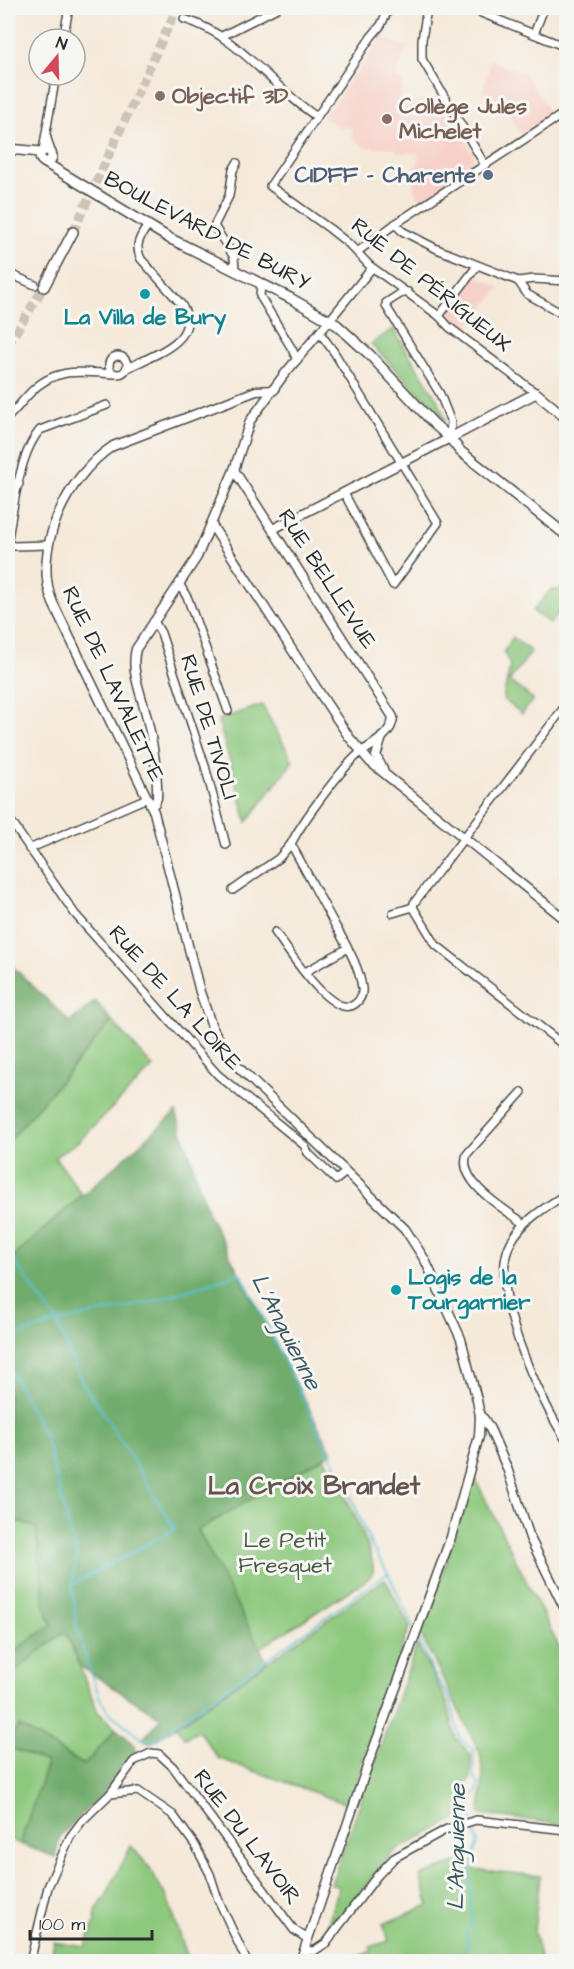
<svg xmlns="http://www.w3.org/2000/svg" width="574" height="1969" font-family="'Architects Daughter',sans-serif">
<style>
.built{fill:#f7d1c9}
.green{fill:#8cc87d;stroke:#5c7a54;stroke-width:1.5}
.forest{fill:#71ac6c;stroke:#4e6c4c;stroke-width:1.5}
.lines{fill:none;stroke-linecap:round;stroke-linejoin:round}
.stream{stroke:#58c1d4;stroke-width:2}
.secondary-tunnel{stroke:#cdc3b6;stroke-width:9;stroke-dasharray:9 4.5;stroke-linecap:butt}
.minor-casing{stroke:#494845;stroke-width:10}
.tertiary-casing{stroke:#494845;stroke-width:11}
.secondary-casing{stroke:#494845;stroke-width:12}
.minor{stroke:#fff;stroke-width:7}
.tertiary{stroke:#fff;stroke-width:8}
.secondary{stroke:#fff;stroke-width:9}
.education-dot{fill:#8d6e63;stroke:#f6f6f2;stroke-width:2}
.service-dot{fill:#5c6f8a;stroke:#f6f6f2;stroke-width:2}
.culture-dot{fill:#0f9aa8;stroke:#f6f6f2;stroke-width:2}
.labels{text-anchor:middle;dominant-baseline:central;stroke-width:6;stroke-linejoin:round;paint-order:stroke}
.education-label{font-size:22px;font-weight:bold;fill:#785e54;stroke:#f6f6f2;text-anchor:start}
.service-label{font-size:22px;font-weight:bold;fill:#4e5e75;stroke:#f6f6f2;text-anchor:end}
.street-label{font-size:22px;fill:#2b2b2b;stroke:#f6f6f2}
.culture-label{font-size:22px;font-weight:bold;fill:#0d838f;stroke:#f6f6f2}
.park-label{font-size:22px;fill:#485a44;stroke:#f6f6f2}
.water-label{font-size:24px;font-style:italic;fill:#38585e;stroke:#f6f6f2}
.quarter-label{font-size:26px;font-weight:bold;fill:#66534e;stroke:#f6f6f2}
</style>
<rect width="100%" height="100%" fill="#f6f6f2"/>
<filter id="ink" filterUnits="userSpaceOnUse"><feTurbulence type="fractalNoise" baseFrequency=".0167" numOctaves="2"/><feDisplacementMap in="SourceGraphic" scale="12" xChannelSelector="R" yChannelSelector="G"/><feConvolveMatrix kernelMatrix="1 2 1 2 8 2 1 2 1" color-interpolation-filters="sRGB"/></filter>
<filter id="wash" filterUnits="userSpaceOnUse"><feTurbulence type="fractalNoise" baseFrequency=".008" numOctaves="4" result="noise"/><feDisplacementMap in="SourceGraphic" scale="24" xChannelSelector="R" yChannelSelector="G"/><feGaussianBlur stdDeviation="1.35" result="paint"/><feColorMatrix in="noise" values="0 0 0 0 0 0 0 0 0 0 0 0 0 0 0 0 0 1.4 0 .05"/><feComposite in="paint" operator="in"/></filter>
<g filter="url(#wash)">
<rect width="100%" height="100%" fill="#f5e9d9"/>
<g class="built">
<polygon points="382,37 407,47 395,78 402,80 400,102 430,100 438,96 449,115 447,116 449,120 451,119 474,154 470,170 422,201 414,189 414,166 418,166 418,153 397,153 396,148 364,147 352,137 352,128 335,126 323,117 330,107 332,108 343,92 342,90 353,74 356,75"/>
<polygon points="491,59 495,62 524,73 552,116 522,135 511,119 508,111 510,109 505,101 496,106 483,91"/>
<polygon points="475,275 500,288 467,329 446,312"/>
</g>
<g class="green">
<polygon points="393,329 439,402 446,421 371,344"/>
<polygon points="566,586 566,603 550,624 533,611 550,590 558,590"/>
<polygon points="513,637 531,652 509,681 533,699 522,714 503,699 510,666 504,651"/>
<polygon points="262,705 293,761 247,822 218,720"/>
<polygon points="112,1021 153,1067 79,1141 55,1157 82,1195 14,1256 8,1247 8,1142"/>
<path d="M323,1457c14,19 48,88 50,110 1,6 -2,8 -5,12l-109,70 -61,-119 21,-17z"/>
<polygon points="474,1476 566,1661 566,1825 480,1814 483,1777 480,1753 419,1631 441,1578"/>
<polygon points="20,1522 36,1528 45,1608 52,1624 12,1653 14,1671 63,1632 67,1635 98,1712 116,1729 84,1765 19,1726 8,1743 8,1677 13,1672 8,1671 8,1523"/>
<polygon points="385,1579 410,1627 379,1709 349,1805 218,1758 199,1731 185,1738 176,1727"/>
<polygon points="417,1645 447,1702 456,1739 471,1754 471,1778 463,1787 469,1816 449,1822 393,1852 324,1937 339,1887 331,1884"/>
<polygon points="8,1747 47,1762 20,1844 8,1838"/>
<polygon points="131,1846 149,1867 168,1900 189,1961 50,1961 54,1942 85,1947 95,1922 96,1910 104,1899"/>
<polygon points="464,1860 472,1869 540,1876 534,1931 541,1961 346,1961 372,1951 370,1947 389,1941 383,1924 429,1905 420,1876"/>
</g>
<g class="forest">
<polygon points="8,962 70,1022 95,1001 112,1021 8,1142"/>
<polygon points="176,1112 208,1213 332,1453 198,1530 267,1662 150,1744 143,1739 161,1718 80,1666 67,1635 63,1633 8,1677 8,1671 13,1672 12,1653 52,1624 45,1608 36,1528 20,1522 8,1523 8,1247 14,1256"/>
<polygon points="19,1726 84,1765 116,1729 133,1743 136,1753 101,1795 60,1836 55,1857 20,1844 47,1763 8,1747 9,1738"/>
</g>
<g class="lines">
<g class="stream">
<polyline points="8,1252 57,1322 151,1302 241,1273 350,1494 371,1545 388,1573 414,1628"/>
<polyline points="8,1338 57,1322 82,1382 106,1417 175,1529 72,1585"/>
<polyline points="8,1366 46,1438 76,1555 72,1585 76,1623 87,1662 101,1701 110,1713 141,1738 152,1741 388,1573"/>
<polyline points="417,1636 432,1671 450,1699 460,1739 474,1750 474,1777 479,1784 477,1793 470,1797 473,1827 478,1841 470,1872 472,1923 466,1932 468,1946 462,1953 462,1962"/>
</g>
</g>
</g>
<g filter="url(#ink)">
<g class="lines">
<g class="secondary-tunnel">
<polyline points="73,232 177,8"/>
<polyline points="8,345 44,287"/>
</g>
<defs>
<g id="minor">
<polyline points="379,8 388,10"/>
<polyline points="389,8 381,25 371,37 270,186 330,229 349,244 369,265 439,316 449,327 536,393"/>
<polyline points="427,8 422,40 422,59 485,165"/>
<polyline points="469,8 566,47"/>
<path d="M184,19c55,16 87,68 133,98"/>
<polyline points="534,34 544,8"/>
<polyline points="222,36 277,8"/>
<polyline points="63,39 69,8"/>
<polyline points="46,135 51,152"/>
<polyline points="43,150 56,75"/>
<polyline points="395,224 402,231 437,249 518,281 534,279 566,281"/>
<polyline points="357,252 395,224 566,112"/>
<polyline points="235,270 234,257 214,226 229,196 233,170 237,163"/>
<polyline points="8,273 35,285"/>
<polyline points="518,281 527,294 566,316"/>
<polyline points="261,284 260,296 292,349 297,360"/>
<polyline points="408,292 400,294 386,303 386,306 440,394 451,422 450,438"/>
<polyline points="439,316 477,266"/>
<polyline points="329,321 372,268"/>
<polyline points="320,333 334,352 438,523 393,585 344,493"/>
<circle cx="118" cy="365" r="9"/>
<path d="M127,368c24,-12 78,-28 54,-64l-40,-45c-7,-14 -1,-22 7,-34"/>
<path d="M8,417c8,-7 14,-16 22,-24 25,-27 53,-21 85,-19"/>
<polyline points="8,482 19,484"/>
<path d="M8,538c6,-32 11,-84 32,-108l67,-25"/>
<polyline points="8,540 8,544 14,546 47,545"/>
<polyline points="180,585 188,599 228,711"/>
<polyline points="154,621 161,633 205,766 226,845"/>
<polyline points="8,817 75,914 218,1075 304,1145 308,1153 336,1180 346,1172"/>
<polyline points="29,849 147,798"/>
<polyline points="233,890 279,858 291,844"/>
<polyline points="413,907 414,903 566,705"/>
<polyline points="413,907 436,945 566,1047"/>
<polyline points="393,913 413,907"/>
<path d="M275,932c12,16 57,89 80,72 5,-4 8,-9 7,-16 -3,-23 -16,-43 -27,-63 -15,-27 -29,-54 -44,-81 10,-21 52,-78 70,-92"/>
<polyline points="305,972 348,948"/>
<path d="M522,1092l-55,62c-11,28 39,56 58,70"/>
<path d="M566,1194c-20,13 -43,26 -55,48 -25,45 29,158 55,198"/>
<polyline points="110,1794 138,1791 173,1815 195,1845 210,1874 218,1899 247,1962"/>
<polyline points="304,1950 314,1951 326,1943 377,1876 394,1858 447,1829 476,1820 566,1830"/>
<polyline points="30,1962 48,1887 70,1837 82,1821 110,1794 134,1761 151,1753 159,1754 173,1767 294,1930 308,1939"/>
</g>
<g id="tertiary">
<path d="M274,390l-18,1 -143,55c-46,30 -82,104 -60,157l101,209 46,180 12,35 14,25 8,11 171,166 20,31 36,79 16,61 3,16 -1,20 -28,101 -83,227 -68,198"/>
<path d="M234,470l159,247c0,16 -20,28 -32,35"/>
<polyline points="211,524 323,698 349,737 370,762 566,920"/>
<polyline points="273,529 450,438"/>
<polyline points="382,737 376,756 383,769"/>
<path d="M151,806l4,-3 2,-5c1,-27 -4,-54 -10,-80 -5,-22 -17,-47 -11,-69l61,-92 37,-87 16,-49 33,-45 46,-55"/>
<polyline points="480,1416 484,1419 490,1429 507,1468 530,1538 566,1611"/>
</g>
<g id="secondary">
<polyline points="8,149 41,152"/>
<circle cx="46" cy="156" r="6"/>
<polyline points="44,162 169,238 290,298 337,325 370,355 434,424 450,438 460,451 566,535"/>
<polyline points="44,287 73,232"/>
<polyline points="450,438 536,393 566,418"/>
</g>
</defs>
<use href="#minor" class="minor-casing"/>
<use href="#tertiary" class="tertiary-casing"/>
<use href="#secondary" class="secondary-casing"/>
<use href="#minor" class="minor"/>
<use href="#tertiary" class="tertiary"/>
<use href="#secondary" class="secondary"/>
</g>
</g>
<g class="education-dot">
<circle cx="160" cy="96" r="6"/>
<circle cx="387" cy="119" r="6"/>
</g>
<circle class="service-dot" cx="488" cy="175" r="6"/>
<g class="culture-dot">
<circle cx="145" cy="294" r="6"/>
<circle cx="396" cy="1290" r="6"/>
</g>
<g class="labels">
<g class="education-label">
<text x="172" y="96">Objectif 3D</text>
<text x="399" y="106">Collège Jules<tspan x="399" dy="25">Michelet</tspan></text>
</g>
<g class="service-label">
<text x="476" y="175">CIDFF - Charente</text>
</g>
<g class="street-label">
<text transform="translate(207 231) rotate(28)">BOULEVARD DE BURY</text>
<text transform="translate(431 285) rotate(39)">RUE DE PÉRIGUEUX</text>
<text transform="translate(327 579) rotate(57)">RUE BELLEVUE</text>
<text transform="translate(113 684) rotate(65)">RUE DE LAVALETTE</text>
<text transform="translate(209 727) rotate(73)">RUE DE TIVOLI</text>
<text transform="translate(175 998) rotate(48)">RUE DE LA LOIRE</text>
<text transform="translate(247 1837) rotate(53)">RUE DU LAVOIR</text>
</g>
<g class="culture-label">
<text x="145" y="317">La Villa de Bury</text>
<text x="408" y="1277" text-anchor="start">Logis de la<tspan x="408" dy="25">Tourgarnier</tspan></text>
</g>
<g class="park-label">
<text x="285" y="1540">Le Petit<tspan x="285" dy="25">Fresquet</tspan></text>
</g>
<g class="water-label">
<text transform="translate(286 1332) rotate(63)">L'Anguienne</text>
<text transform="translate(457 1847) rotate(-89)">L'Anguienne</text>
</g>
<g class="quarter-label">
<text x="314" y="1486">La Croix Brandet</text>
</g>
</g>
<rect width="574" height="1969" fill="none" stroke="#f6f6f2" stroke-width="30"/>
<g transform="translate(57 57) rotate(19)"><circle r="28" fill="#f6f6f2" stroke="#a5a5a2" stroke-width="1.5"/>
<path d="M0-4.5L10 22L0 15L-10 22Z" fill="#d1495b"/>
<text y="-9" font-size="16" font-weight="bold" text-anchor="middle" fill="#2b2b2b">N</text>
</g>
<path d="M30 1930v9h122v-9" fill="none" stroke="#2b2b2b" stroke-width="3"/>
<text x="39" y="1930" font-size="18" fill="#2b2b2b" stroke="#f6f6f2" stroke-width="4.5" paint-order="stroke">100 m</text>
</svg>
